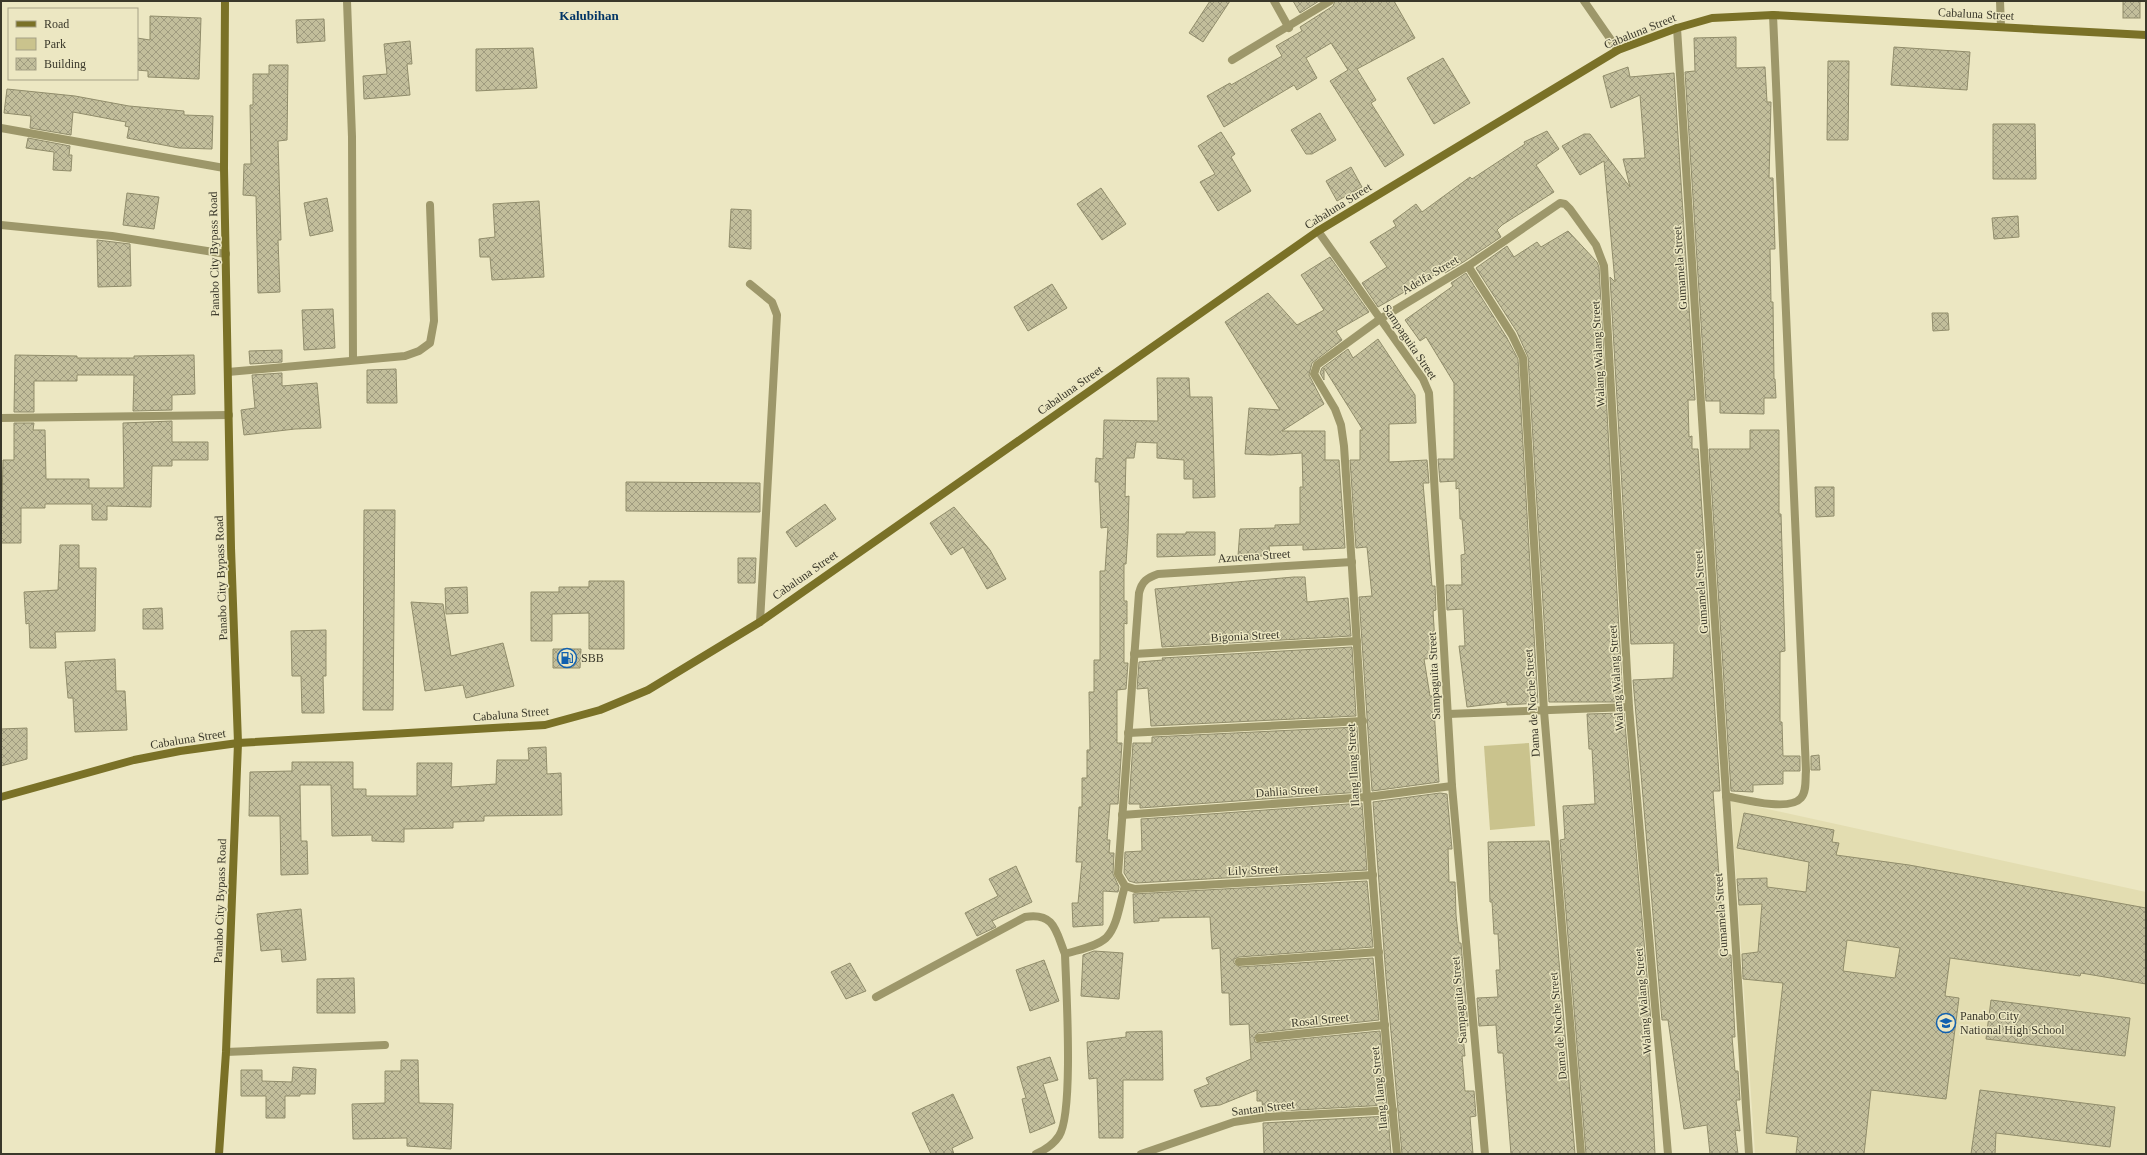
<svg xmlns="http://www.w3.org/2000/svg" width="2147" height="1155" font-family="'Times New Roman',serif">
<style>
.built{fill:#e3ddb1}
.green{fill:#cac38d}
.building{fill:url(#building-cross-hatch);stroke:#918d6b;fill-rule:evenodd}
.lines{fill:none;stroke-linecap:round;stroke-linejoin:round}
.minor{stroke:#9d976a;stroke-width:8}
.secondary{stroke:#7a7127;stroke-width:8}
.labels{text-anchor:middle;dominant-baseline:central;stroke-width:3;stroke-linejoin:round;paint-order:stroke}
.street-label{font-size:12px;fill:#3a382a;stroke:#ece7c2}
.poi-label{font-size:12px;fill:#3a382a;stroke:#ece7c2;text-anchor:start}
.neighbourhood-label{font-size:13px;font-weight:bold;fill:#013465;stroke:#ece7c2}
</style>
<defs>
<pattern id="building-cross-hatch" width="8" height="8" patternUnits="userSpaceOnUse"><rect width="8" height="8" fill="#c2be9b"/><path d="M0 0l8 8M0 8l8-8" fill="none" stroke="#9f9b7f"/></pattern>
</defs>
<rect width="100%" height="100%" fill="#ece7c2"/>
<polygon class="built" points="1731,801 2146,892 2146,1154 1755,1154"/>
<polygon class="green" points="1529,743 1535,826 1490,830 1484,746"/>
<g class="building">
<polygon points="1210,1 1230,1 1203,42 1189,33"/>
<polygon points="1293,1 1319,1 1300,13"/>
<polygon points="1335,1 1394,1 1415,38 1357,69 1376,100 1371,103 1404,155 1385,167 1330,81 1348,70 1331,43 1306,58 1317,78 1297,90 1294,85 1224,127 1207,96 1230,83 1231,85 1282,56 1276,46 1302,31 1300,27 1333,6"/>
<rect x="2123" y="1" width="17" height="17"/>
<polygon points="150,16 201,18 199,79 148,77 148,71 137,70 137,38 150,40"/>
<polygon points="324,19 325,41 297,43 296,20"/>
<polygon points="1736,37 1736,68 1765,67 1767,102 1771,102 1769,178 1773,178 1775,249 1770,249 1771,302 1773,302 1774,379 1775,379 1776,398 1764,398 1764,414 1720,413 1720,401 1706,401 1685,72 1695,71 1694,38"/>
<polygon points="410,41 412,64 407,64 410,95 364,99 363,76 387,74 384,44"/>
<polygon points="1894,47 1970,52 1967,90 1891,85"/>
<polygon points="533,48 537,88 476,91 476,49"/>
<polygon points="1443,58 1470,103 1434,124 1407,78"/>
<polygon points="1828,61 1849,61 1848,140 1827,140"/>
<polygon points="269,65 288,65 287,140 278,141 281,240 278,240 280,292 258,293 256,196 243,195 244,164 251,164 250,105 253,105 253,74 269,74"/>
<polygon points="1628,67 1630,77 1674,73 1695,400 1688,400 1689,437 1692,436 1692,449 1698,449 1720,791 1713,791 1722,918 1720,918 1725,955 1731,955 1735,1037 1732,1037 1735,1071 1738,1071 1740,1100 1736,1100 1740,1131 1735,1130 1738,1154 1710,1154 1707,1125 1684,1129 1668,1020 1662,1020 1633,680 1673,678 1674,643 1631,644 1610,277 1615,282 1604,161 1580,175 1562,146 1584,134 1590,134 1630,187 1623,159 1645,158 1640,95 1611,108 1603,76"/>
<polygon points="7,89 75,96 129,106 184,111 184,115 213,116 212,149 179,148 127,138 129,127 125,126 126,122 73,112 71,135 30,128 31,116 4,113"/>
<polygon points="1320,113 1336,140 1312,154 1306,154 1291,130"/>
<polygon points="1993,124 2035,124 2036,179 1993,179"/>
<polygon points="1547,131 1559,149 1536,165 1554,192 1502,225 1497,230 1501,237 1465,261 1445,273 1443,270 1378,307 1362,283 1387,267 1370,242 1396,226 1393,221 1416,204 1422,212 1470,177 1472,179 1525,144 1524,142"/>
<polygon points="1221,132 1235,154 1231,157 1251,191 1218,211 1200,182 1215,174 1198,146"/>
<polygon points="28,138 70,146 69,155 72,155 71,171 53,170 54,152 26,148"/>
<polygon points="1351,167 1362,187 1337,201 1326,181"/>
<polygon points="1101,188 1126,224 1102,240 1077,204"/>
<polygon points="127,193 159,197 154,229 123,225"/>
<polygon points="327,198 333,231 310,236 304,203"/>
<polygon points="539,201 544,277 492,280 490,257 480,257 479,239 495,237 493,204"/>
<polygon points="731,209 751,210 751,249 729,247"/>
<polygon points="2018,216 2019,237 1994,239 1992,218"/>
<polygon points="1568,231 1597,262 1599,267 1623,702 1549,702 1528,357 1517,332 1476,268 1507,246 1514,257 1537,242 1541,247"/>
<polygon points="97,240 130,244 131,286 98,287"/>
<polygon points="1330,257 1369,312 1336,331 1342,340 1312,363 1309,375 1324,404 1282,431 1325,431 1325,460 1339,460 1345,548 1303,550 1303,545 1269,546 1270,556 1238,556 1240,529 1275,528 1275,525 1300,524 1300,487 1303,487 1302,453 1271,455 1245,454 1249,408 1280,410 1225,322 1268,293 1297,325 1324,310 1301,275"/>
<polygon points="1466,273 1507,338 1518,359 1538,703 1507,705 1507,702 1467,707 1459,646 1465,646 1463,609 1447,610 1446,585 1462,585 1461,555 1465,554 1462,519 1460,519 1459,488 1456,489 1456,481 1440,482 1438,459 1454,459 1454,383 1426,337 1420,341 1405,320 1453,286 1451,283"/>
<polygon points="1052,284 1067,308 1028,331 1014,307"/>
<polygon points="333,309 335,348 304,350 302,310"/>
<polygon points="1932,313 1948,313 1949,330 1933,331"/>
<polygon points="1378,339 1415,395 1416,423 1389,424 1389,462 1427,460 1429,483 1423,483 1432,586 1435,586 1436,610 1433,611 1436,658 1424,659 1430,696 1433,696 1439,782 1372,791 1359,597 1372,596 1367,547 1356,548 1350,460 1360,460 1360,430 1363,430 1324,368 1324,380 1320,373 1322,368 1348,349 1353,358"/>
<polygon points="282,350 282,362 250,364 249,351"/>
<polygon points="15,355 77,356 77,358 134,358 134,356 194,355 195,394 172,395 172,410 133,411 134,375 77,375 77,381 34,381 34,412 14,412"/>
<polygon points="396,369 397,403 367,403 367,370"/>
<polygon points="282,373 282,386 317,383 321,428 295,429 244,435 241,410 255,408 252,375"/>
<polygon points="1157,378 1189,378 1190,397 1212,397 1215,497 1193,498 1193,479 1184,479 1184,460 1157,458 1157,443 1136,442 1134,458 1126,458 1125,497 1129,496 1128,533 1126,564 1124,564 1124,601 1127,601 1127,624 1124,623 1124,663 1128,663 1126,689 1117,690 1117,743 1122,743 1118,804 1110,804 1107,840 1110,840 1109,853 1114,853 1113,874 1119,887 1118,892 1103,891 1103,925 1073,927 1072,903 1078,903 1082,862 1076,862 1079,807 1082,807 1082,778 1087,778 1087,750 1090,750 1089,692 1094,692 1094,660 1100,660 1100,571 1105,571 1108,527 1101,528 1099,482 1095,482 1096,458 1103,459 1104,420 1158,421"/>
<polygon points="172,421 172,442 208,442 208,460 172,460 172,466 152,466 151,507 107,506 107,520 92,520 92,504 45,504 45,508 21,508 21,543 1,543 3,460 14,460 14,423 34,423 33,430 45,430 46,479 89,479 89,488 124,488 123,423"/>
<polygon points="1750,430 1779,430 1779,514 1781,514 1785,651 1780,652 1780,722 1782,722 1783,756 1800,756 1800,771 1783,771 1783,784 1753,785 1753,792 1731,791 1709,449 1750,449"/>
<polygon points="626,482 760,483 760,512 626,511"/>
<polygon points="1815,487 1834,487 1834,516 1816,517"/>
<polygon points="825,504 836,519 796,547 786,532"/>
<polygon points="954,507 990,550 1006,579 987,589 963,547 951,555 930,523"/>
<polygon points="364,510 395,510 393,710 363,710"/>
<polygon points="1186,532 1215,532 1215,555 1157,557 1157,534 1186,534"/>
<polygon points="60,545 79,545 79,568 96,568 95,631 55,632 56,648 30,648 29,623 26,624 24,592 58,590"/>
<polygon points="738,558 756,558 755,583 738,583"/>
<polygon points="1294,577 1305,577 1307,602 1348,598 1351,636 1162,647 1155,589"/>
<polygon points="589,581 624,581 624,649 589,649 589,613 552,614 552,641 531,641 531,592 559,592 559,587 589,587"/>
<polygon points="467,587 468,613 446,614 445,588"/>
<polygon points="411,602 443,604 451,656 503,643 514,686 466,698 463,685 425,691"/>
<polygon points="162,608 163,629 143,629 143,609"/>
<polygon points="326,630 326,676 323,676 324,713 302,713 301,676 292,676 291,631"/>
<polygon points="1352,647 1356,716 1151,726 1148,688 1137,689 1139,662 1163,660 1162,658"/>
<polygon points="553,649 581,649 580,668 553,668"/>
<polygon points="115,659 116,691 125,691 127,730 75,732 73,698 68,698 65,662"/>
<polygon points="1624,713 1651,1021 1648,1022 1655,1154 1586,1154 1560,840 1565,839 1563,806 1595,804 1592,749 1589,749 1587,714"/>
<polygon points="1357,727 1361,792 1140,808 1140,804 1129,804 1133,743 1152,743 1152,737"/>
<polygon points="27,728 27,759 1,766 1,729"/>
<polygon points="546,747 547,774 561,773 562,815 484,816 484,821 453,822 453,828 404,829 404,842 372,841 372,835 332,836 331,785 300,785 301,841 307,841 308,874 281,875 280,816 249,816 250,772 292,771 292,762 353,762 353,789 366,789 366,796 417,796 417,763 452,763 451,787 496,784 497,760 529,760 528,748"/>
<polygon points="1819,755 1820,770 1811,770 1811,756"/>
<polygon points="1440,793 1447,794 1452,849 1448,849 1449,882 1455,882 1456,915 1459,943 1461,943 1468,1026 1462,1026 1465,1056 1462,1056 1465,1091 1474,1091 1476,1116 1470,1117 1473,1154 1402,1154 1386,977 1373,802"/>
<polygon points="1362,803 1367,870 1136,883 1129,881 1124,873 1125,852 1142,851 1141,819"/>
<path d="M1744,813l90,17 -2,12 7,1 -3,12 73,10 237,43v76l-65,-11 -1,3 -130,-18 -5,38 14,2 -13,101 -75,-9 -7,64h-68l2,-17 -32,-4 17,-150 -40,-4 -1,-25 16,-2 4,-48 -23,1 -2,-26 30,-1v9l39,5 3,-30 -72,-14zM1847,940l53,8 -5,30 -52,-7z"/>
<polygon points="1549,841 1575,1154 1511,1154 1503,1053 1498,1053 1496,1025 1479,1026 1477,998 1498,997 1496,970 1500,970 1498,934 1494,934 1492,902 1490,902 1488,842"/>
<polygon points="1016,866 1032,902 992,921 996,927 977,936 965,913 998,896 989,879"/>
<polygon points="1367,881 1373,947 1239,957 1234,959 1234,963 1239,967 1373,958 1379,1020 1258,1033 1254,1038 1255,1042 1260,1043 1380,1031 1387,1105 1263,1112 1262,1101 1257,1101 1257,1090 1220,1105 1201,1107 1194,1090 1209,1084 1206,1078 1251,1059 1249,1024 1230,1025 1229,993 1222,993 1220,948 1212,949 1210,917 1159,918 1159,921 1134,923 1133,894"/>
<polygon points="301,909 306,960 282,962 281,949 261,951 257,914"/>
<polygon points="1094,951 1123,953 1119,999 1081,996 1083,955"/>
<polygon points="1044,960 1059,1001 1030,1011 1016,970"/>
<polygon points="850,963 866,991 846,999 831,972"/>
<polygon points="354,978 355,1013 317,1013 317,979"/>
<polygon points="1991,1000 2130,1018 2125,1056 1986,1039"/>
<polygon points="1162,1031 1163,1080 1123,1080 1123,1138 1099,1138 1097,1078 1089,1079 1087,1042 1126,1037 1126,1032"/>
<polygon points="1050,1057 1058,1080 1043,1084 1055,1123 1030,1133 1022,1099 1026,1098 1017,1067"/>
<polygon points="401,1060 418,1060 419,1103 453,1104 451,1149 407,1146 407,1138 353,1139 352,1104 385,1103 385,1071 401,1071"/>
<polygon points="293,1067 316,1069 315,1094 300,1094 300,1096 285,1096 285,1118 266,1118 266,1096 241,1096 241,1070 262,1070 262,1081 292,1082"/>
<polygon points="1980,1090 2115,1107 2110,1147 1996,1133 1995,1154 1971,1154"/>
<polygon points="953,1094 973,1138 952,1148 954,1154 931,1154 912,1113"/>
<polygon points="1388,1116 1391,1154 1264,1154 1263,1123"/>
</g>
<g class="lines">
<g class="minor">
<polyline points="347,1 352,137 353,360"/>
<polyline points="1274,1 1289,28"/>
<polyline points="1584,1 1618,50"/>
<polyline points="2000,1 2001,27"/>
<polyline points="1677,28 1749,1154"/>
<polyline points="1232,60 1330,1"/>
<polyline points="1,128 224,168"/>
<polyline points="1,225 112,236 226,254"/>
<polyline points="1318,231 1423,379 1429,393 1452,786 1485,1154"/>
<polyline points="1468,266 1512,335 1523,358 1544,711 1581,1154"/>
<polyline points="750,284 772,302 777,315 760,622"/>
<polyline points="228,372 405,356 419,351 430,343 434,321 430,205"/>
<polyline points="1,418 229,415"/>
<path d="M1352,562l-194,12c-11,4 -16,7 -19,19l-21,281 7,12 10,3 238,-14"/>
<polyline points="1134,654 1357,641"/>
<polyline points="1448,714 1629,707"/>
<polyline points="1128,733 1363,721"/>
<path d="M1726,796c16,3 63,16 75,2 6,-7 4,-19 5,-27l-33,-756"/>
<polyline points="1122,815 1367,797 1452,786"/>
<polyline points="1239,962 1379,952"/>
<path d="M876,997l149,-80c30,-5 31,15 40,37 12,-4 31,-7 41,-16 12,-12 14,-37 19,-52"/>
<polyline points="1259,1038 1385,1025"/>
<polyline points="226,1052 385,1045"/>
<path d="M1036,1154c9,-4 17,-9 23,-18 15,-23 7,-149 6,-182"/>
<polyline points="1141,1154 1234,1122 1266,1117 1393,1110"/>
<path d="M1397,1154c-25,-235 -37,-472 -53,-708l-3,-21 -6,-16 -21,-35 3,-9 63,-46 88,-53 92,-63 5,1 5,5 26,36 8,21 25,441 39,447"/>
</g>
<g class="secondary">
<polyline points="1,797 134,760 180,751 238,743 545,725 600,710 648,690 760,622 1318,231 1618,50 1677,28 1712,18 1773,15 2146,35"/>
<polyline points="219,1154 226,1052 238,743 231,548 224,168 225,1"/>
</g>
</g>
<defs>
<symbol id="fuel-ring" viewBox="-11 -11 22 22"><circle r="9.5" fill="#ece7c2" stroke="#1160af" stroke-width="1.5"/><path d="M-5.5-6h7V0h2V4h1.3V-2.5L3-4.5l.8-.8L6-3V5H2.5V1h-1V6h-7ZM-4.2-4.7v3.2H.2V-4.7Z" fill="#1160af"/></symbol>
<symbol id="school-ring" viewBox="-11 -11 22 22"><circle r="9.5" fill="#ece7c2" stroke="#1160af" stroke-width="1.5"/><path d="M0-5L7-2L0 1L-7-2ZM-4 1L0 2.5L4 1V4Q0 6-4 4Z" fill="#1160af"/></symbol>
</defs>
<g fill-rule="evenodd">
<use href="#fuel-ring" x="556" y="647" width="22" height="22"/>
<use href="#school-ring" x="1935" y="1012" width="22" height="22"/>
</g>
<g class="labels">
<g class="street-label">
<text transform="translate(1976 14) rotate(3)">Cabaluna Street</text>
<text transform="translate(1640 31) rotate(-22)">Cabaluna Street</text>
<text transform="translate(1338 206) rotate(-32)">Cabaluna Street</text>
<text transform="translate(214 254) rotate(-91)">Panabo City Bypass Road</text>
<text transform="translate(1680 268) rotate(-94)">Gumamela Street</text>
<text transform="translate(1430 275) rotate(-31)">Adelfa Street</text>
<text transform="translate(1410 342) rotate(56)">Sampaguita Street</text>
<text transform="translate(1598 354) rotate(-93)">Walang Walang Street</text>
<text transform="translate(1070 390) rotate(-35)">Cabaluna Street</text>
<text transform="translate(1254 556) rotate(-4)">Azucena Street</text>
<text transform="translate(805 575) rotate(-35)">Cabaluna Street</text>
<text transform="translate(221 578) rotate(-92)">Panabo City Bypass Road</text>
<text transform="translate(1701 592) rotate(-94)">Gumamela Street</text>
<text transform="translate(1245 636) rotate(-3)">Bigonia Street</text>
<text transform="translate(1434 676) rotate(-93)">Sampaguita Street</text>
<text transform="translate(1616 678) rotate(-94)">Walang Walang Street</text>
<text transform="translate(1532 703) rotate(-94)">Dama de Noche Street</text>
<text transform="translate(511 714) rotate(-5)">Cabaluna Street</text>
<text transform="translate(188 739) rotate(-9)">Cabaluna Street</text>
<text transform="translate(1353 765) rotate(-93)">Ilang Ilang Street</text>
<text transform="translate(1287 791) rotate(-4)">Dahlia Street</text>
<text transform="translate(1253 870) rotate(-3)">Lily Street</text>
<text transform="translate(220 901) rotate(-88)">Panabo City Bypass Road</text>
<text transform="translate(1721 915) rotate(-94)">Gumamela Street</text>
<text transform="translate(1459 1000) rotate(-95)">Sampaguita Street</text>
<text transform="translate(1643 1001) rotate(-95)">Walang Walang Street</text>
<text transform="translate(1320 1020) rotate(-6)">Rosal Street</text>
<text transform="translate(1558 1026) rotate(-95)">Dama de Noche Street</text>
<text transform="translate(1379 1088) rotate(-96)">Ilang Ilang Street</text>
<text transform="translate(1263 1108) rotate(-7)">Santan Street</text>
</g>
<g class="poi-label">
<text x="581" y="658">SBB</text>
<text x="1960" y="1016">Panabo City<tspan x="1960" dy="14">National High School</tspan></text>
</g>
<g class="neighbourhood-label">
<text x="589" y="15">Kalubihan</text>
</g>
</g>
<rect width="2147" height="1155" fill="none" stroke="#3a382a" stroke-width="4"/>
<rect x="8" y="8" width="130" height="72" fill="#ece7c2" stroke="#a5a185"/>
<rect x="16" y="21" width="20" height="6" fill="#7a7127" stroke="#a5a185"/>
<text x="44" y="28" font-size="12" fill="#3a382a">Road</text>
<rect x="16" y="38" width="20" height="12" fill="#cac38d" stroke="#a5a185"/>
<text x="44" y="48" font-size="12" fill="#3a382a">Park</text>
<rect x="16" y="58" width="20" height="12" fill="url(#building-cross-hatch)" stroke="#a5a185"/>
<text x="44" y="68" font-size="12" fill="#3a382a">Building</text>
</svg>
